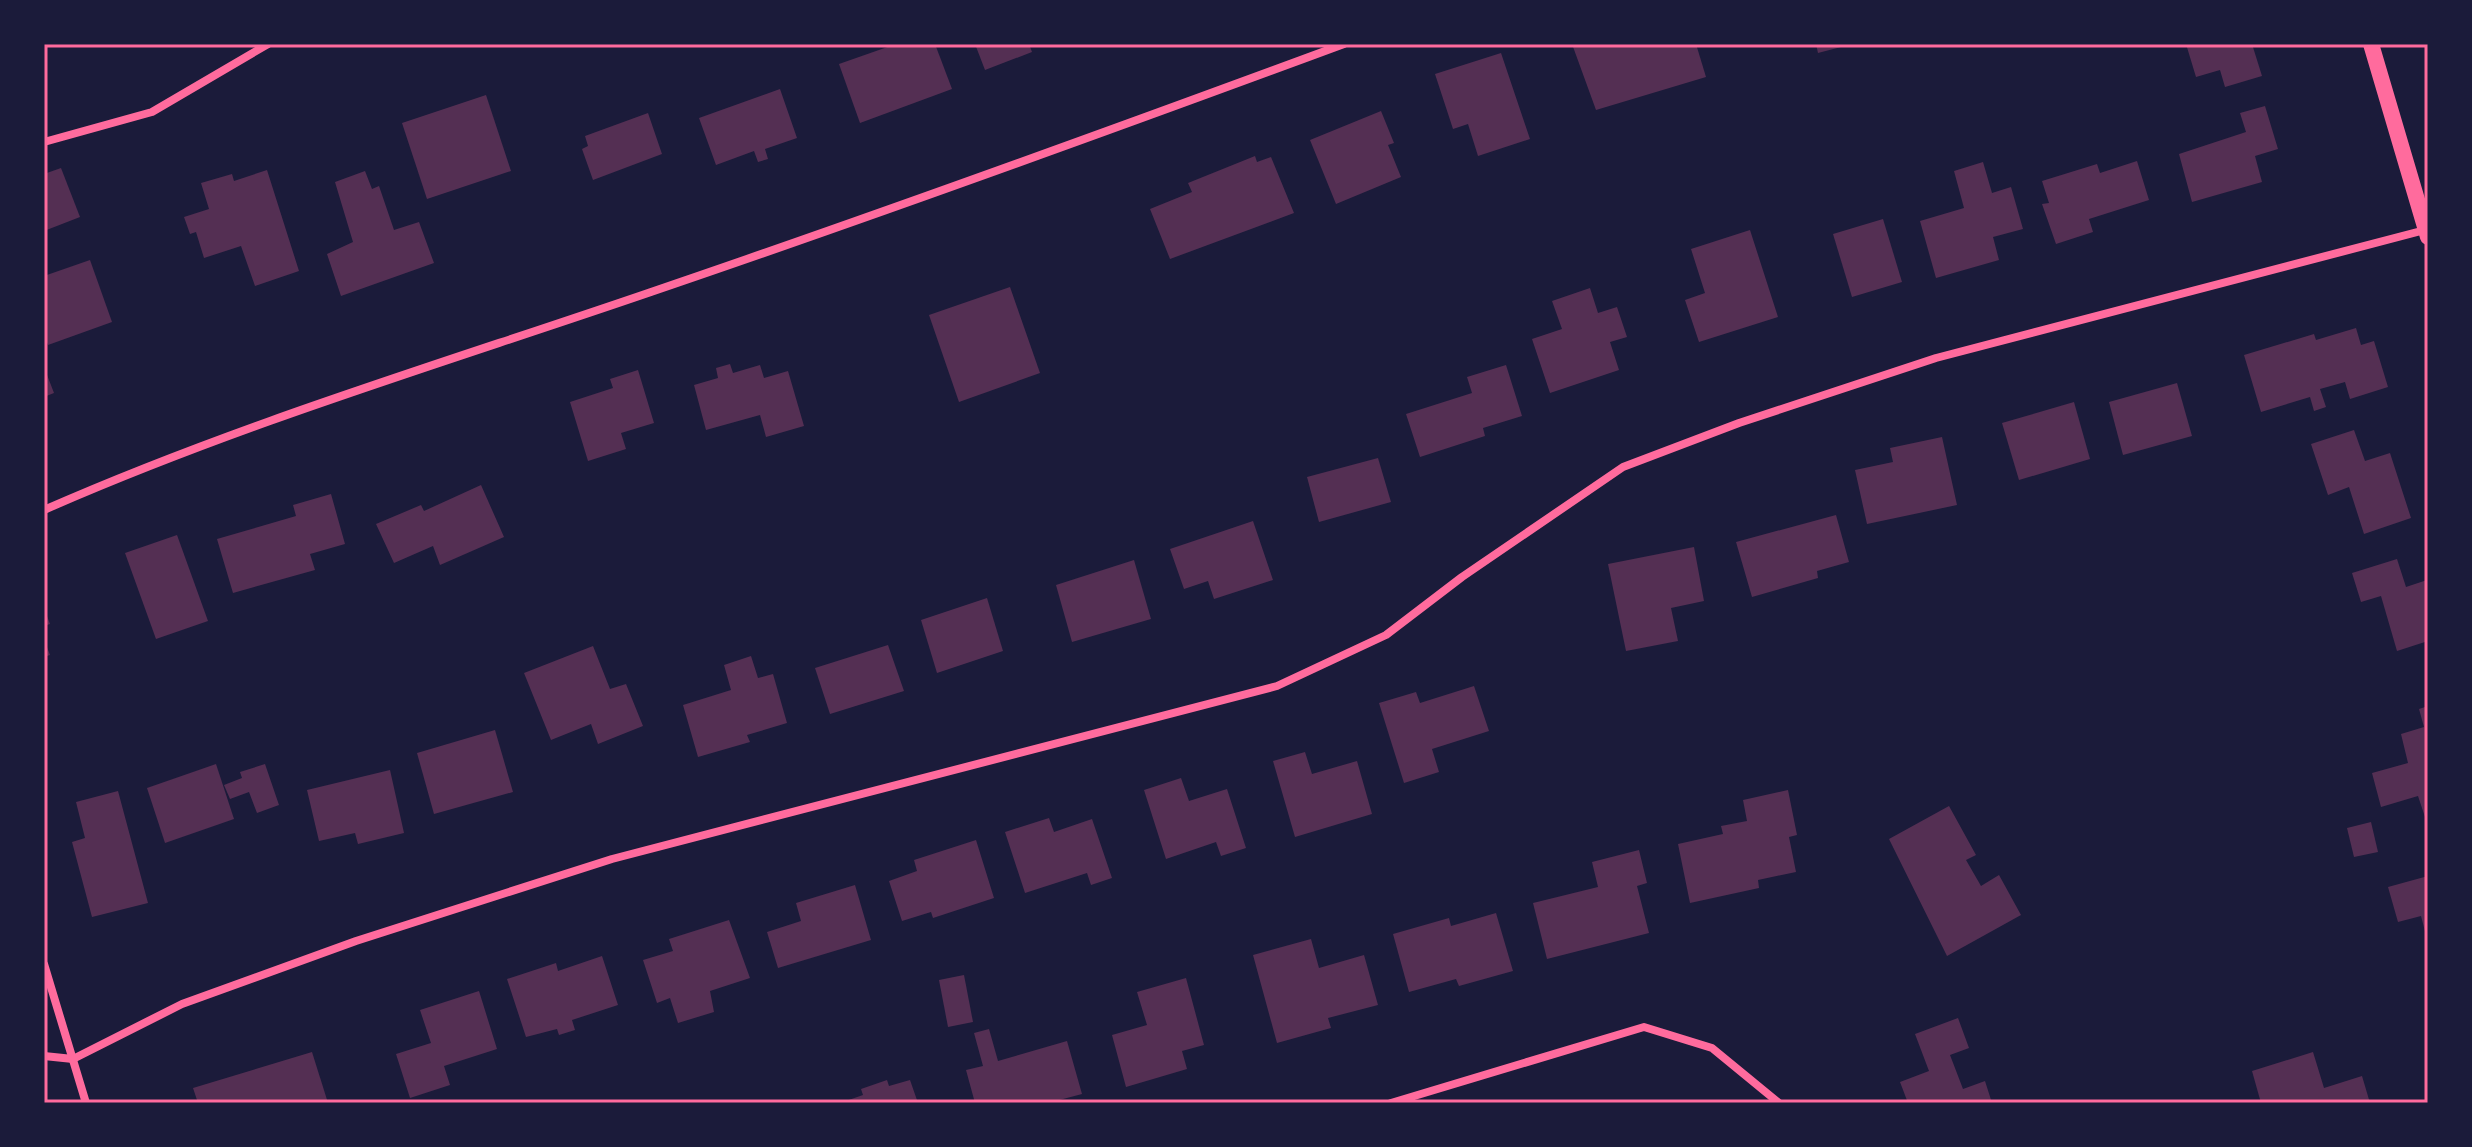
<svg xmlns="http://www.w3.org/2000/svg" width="2472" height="1147" font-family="Inter,sans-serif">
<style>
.building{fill:#542f53}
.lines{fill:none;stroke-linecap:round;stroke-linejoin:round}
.minor{stroke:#ff6b9d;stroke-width:8}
.secondary{stroke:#ff6b9d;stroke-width:16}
.neatline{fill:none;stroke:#ff6b9d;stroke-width:3}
</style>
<rect width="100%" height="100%" fill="#1b1b3a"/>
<g class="building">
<polygon points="896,44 935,44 952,89 860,123 839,64"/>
<polygon points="975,44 1029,44 1032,52 985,70"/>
<polygon points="1572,44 1696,44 1706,77 1596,110"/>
<polygon points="1816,44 1840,44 1841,47 1818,53"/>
<polygon points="2186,44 2252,44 2262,76 2225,87 2220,70 2196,77"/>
<polygon points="1501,53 1530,139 1478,156 1468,124 1453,129 1435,74"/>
<polygon points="780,89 797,138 765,149 768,159 758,162 754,151 716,165 699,118"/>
<polygon points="486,95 511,171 427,199 402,123"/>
<polygon points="2265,106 2278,149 2255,156 2262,182 2192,202 2179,154 2246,132 2240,113"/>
<polygon points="1381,111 1394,143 1388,145 1401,177 1336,204 1310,140"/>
<polygon points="648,113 662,154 593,180 582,149 588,146 585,136"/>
<polygon points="1255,156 1257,162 1271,157 1294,213 1170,259 1150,209 1192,192 1188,183"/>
<polygon points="2137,161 2149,200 2089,219 2093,232 2056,244 2042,204 2049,203 2042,181 2097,164 2100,173"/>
<polygon points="1983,162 1992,193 2011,187 2023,229 1993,237 1999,260 1936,278 1920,221 1964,208 1954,171"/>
<polygon points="61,168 80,217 44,231 44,174"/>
<polygon points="267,170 299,271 255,286 241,246 204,258 196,232 190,234 184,217 209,209 201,183 232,174 234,181"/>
<polygon points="365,171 372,189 379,186 394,230 419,222 434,263 341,296 327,254 353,242 335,182"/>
<polygon points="1883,219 1902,282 1852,297 1833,234"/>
<polygon points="1750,230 1778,317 1699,342 1685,300 1705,293 1691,249"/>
<polygon points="90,260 112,322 48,345 44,334 44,276"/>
<polygon points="1010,287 1040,373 959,402 929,315"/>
<polygon points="1590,288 1598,313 1617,307 1627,337 1610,342 1619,370 1550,393 1532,339 1562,329 1552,301"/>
<polygon points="2356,328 2361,345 2374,341 2388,387 2350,399 2345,382 2320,389 2326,407 2314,411 2310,397 2261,412 2244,355 2314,334 2316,340"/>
<polygon points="730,364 733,373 760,365 764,378 788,371 804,426 766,437 760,415 706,430 694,385 718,378 716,368"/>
<polygon points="1506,365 1522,416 1483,428 1485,436 1420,457 1406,414 1472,393 1467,377"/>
<polygon points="44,367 54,393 44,397"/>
<polygon points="638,370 654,423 621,433 626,449 588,461 570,402 613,388 610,379"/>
<polygon points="2177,383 2192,436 2123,455 2109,402"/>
<polygon points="2074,402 2090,459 2019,480 2002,423"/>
<polygon points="2354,430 2365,461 2390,453 2411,518 2364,534 2349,487 2328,495 2311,444"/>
<polygon points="1942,437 1957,505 1867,524 1855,470 1893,462 1890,448"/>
<polygon points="1378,458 1391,502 1319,522 1307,477"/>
<polygon points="481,485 504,537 440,565 433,546 394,563 376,524 421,505 424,511"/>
<polygon points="331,494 345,544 310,554 315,570 233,593 217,539 296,516 293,505"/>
<polygon points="1836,515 1849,562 1817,571 1818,578 1752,597 1736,542"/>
<polygon points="1253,521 1273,580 1214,599 1208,581 1184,589 1170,549"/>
<polygon points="177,535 208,621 156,639 125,553"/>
<polygon points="1694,547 1704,601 1671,608 1678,641 1626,651 1608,564"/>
<polygon points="2397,559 2406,587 2427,580 2428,584 2428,641 2397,651 2381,596 2361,602 2352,573"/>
<polygon points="1134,560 1151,619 1072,642 1056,585"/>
<polygon points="987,598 1003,651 937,673 921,620"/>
<polygon points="44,608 50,624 44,626"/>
<polygon points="44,639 50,655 44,657"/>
<polygon points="888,645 904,691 830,714 815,668"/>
<polygon points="593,646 610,689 626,684 643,726 598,744 591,724 551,740 524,673"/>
<polygon points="751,656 758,678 773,674 787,723 747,735 750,742 698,757 683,705 731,690 724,665"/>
<polygon points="1474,686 1489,731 1432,749 1439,772 1404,783 1379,703 1416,692 1420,703"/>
<polygon points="2428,706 2428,816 2425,817 2418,796 2381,807 2372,773 2408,763 2401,734 2424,727 2419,709"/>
<polygon points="495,730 513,792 434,814 417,753"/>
<polygon points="1305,752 1312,774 1357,761 1372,814 1295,837 1273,761"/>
<polygon points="216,764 234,819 165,843 147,788"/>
<polygon points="265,764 279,805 257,813 249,792 230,799 224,785 242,778 240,772"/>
<polygon points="390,770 404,833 358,844 355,833 319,841 307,790"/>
<polygon points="1181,778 1189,801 1227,789 1246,848 1221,856 1216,842 1166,859 1144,790"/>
<polygon points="1788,790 1797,835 1789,837 1796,872 1758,880 1759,888 1690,903 1678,844 1723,834 1721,826 1747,821 1743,800"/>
<polygon points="118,791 148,903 92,917 72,842 85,838 76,802"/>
<polygon points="1949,806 1976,855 1966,860 1981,886 1999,875 2021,915 1947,956 1889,839"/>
<polygon points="1049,818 1054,832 1092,819 1112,878 1091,885 1087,873 1025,893 1005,832"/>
<polygon points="2371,822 2378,852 2354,857 2347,828"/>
<polygon points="976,840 994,898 933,918 931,912 902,921 889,881 917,871 914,860"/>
<polygon points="1639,850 1647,883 1637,886 1649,933 1547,959 1533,903 1598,887 1592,862"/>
<polygon points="2428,876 2428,939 2427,939 2421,916 2398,922 2388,887"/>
<polygon points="855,885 871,940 778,968 767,932 801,921 796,903"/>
<polygon points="1496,913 1513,971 1459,986 1456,979 1409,992 1393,934 1449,918 1451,926"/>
<polygon points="729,920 750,978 710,991 714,1012 678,1023 670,998 657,1003 643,960 673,951 669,939"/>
<polygon points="1311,939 1319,968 1364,955 1378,1005 1328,1018 1331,1028 1277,1043 1253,955"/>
<polygon points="602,956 618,1005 572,1020 575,1030 559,1035 557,1029 526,1037 507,979 556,963 558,971"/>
<polygon points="964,975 973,1022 948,1027 939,980"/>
<polygon points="1186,978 1204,1045 1182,1051 1187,1069 1126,1087 1112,1035 1147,1025 1137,992"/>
<polygon points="479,991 497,1049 444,1066 450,1085 410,1098 396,1054 431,1043 420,1010"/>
<polygon points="1958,1018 1969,1048 1950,1055 1963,1089 1985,1081 1992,1103 1908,1103 1900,1082 1929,1071 1915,1034"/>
<polygon points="989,1029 998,1061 1067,1041 1082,1094 1048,1103 975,1103 966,1070 983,1066 974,1033"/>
<polygon points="312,1052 328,1103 198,1103 193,1088"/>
<polygon points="2313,1052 2324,1088 2362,1076 2370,1103 2261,1103 2252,1071"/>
<polygon points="887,1080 889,1086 910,1080 918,1103 840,1103 863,1095 861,1089"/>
</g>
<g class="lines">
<g class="minor">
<polyline points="44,142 152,112 268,44"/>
<path d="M44,510c198,-87 403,-148 607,-218 232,-79 463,-163 693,-248"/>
<polyline points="44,964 86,1103"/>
<polyline points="44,1056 73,1059"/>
<polyline points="73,1059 182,1004 356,941 612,859 1277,686 1386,635 1462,577 1623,467 1739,423 1936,358 2425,230"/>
<polyline points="1391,1103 1644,1027 1712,1048 1779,1103"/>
</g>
<polyline class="secondary" points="2371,44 2428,237"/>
</g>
<rect width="2472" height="1147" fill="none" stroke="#1b1b3a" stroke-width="92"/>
<rect x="46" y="46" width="2380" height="1055" class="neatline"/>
</svg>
